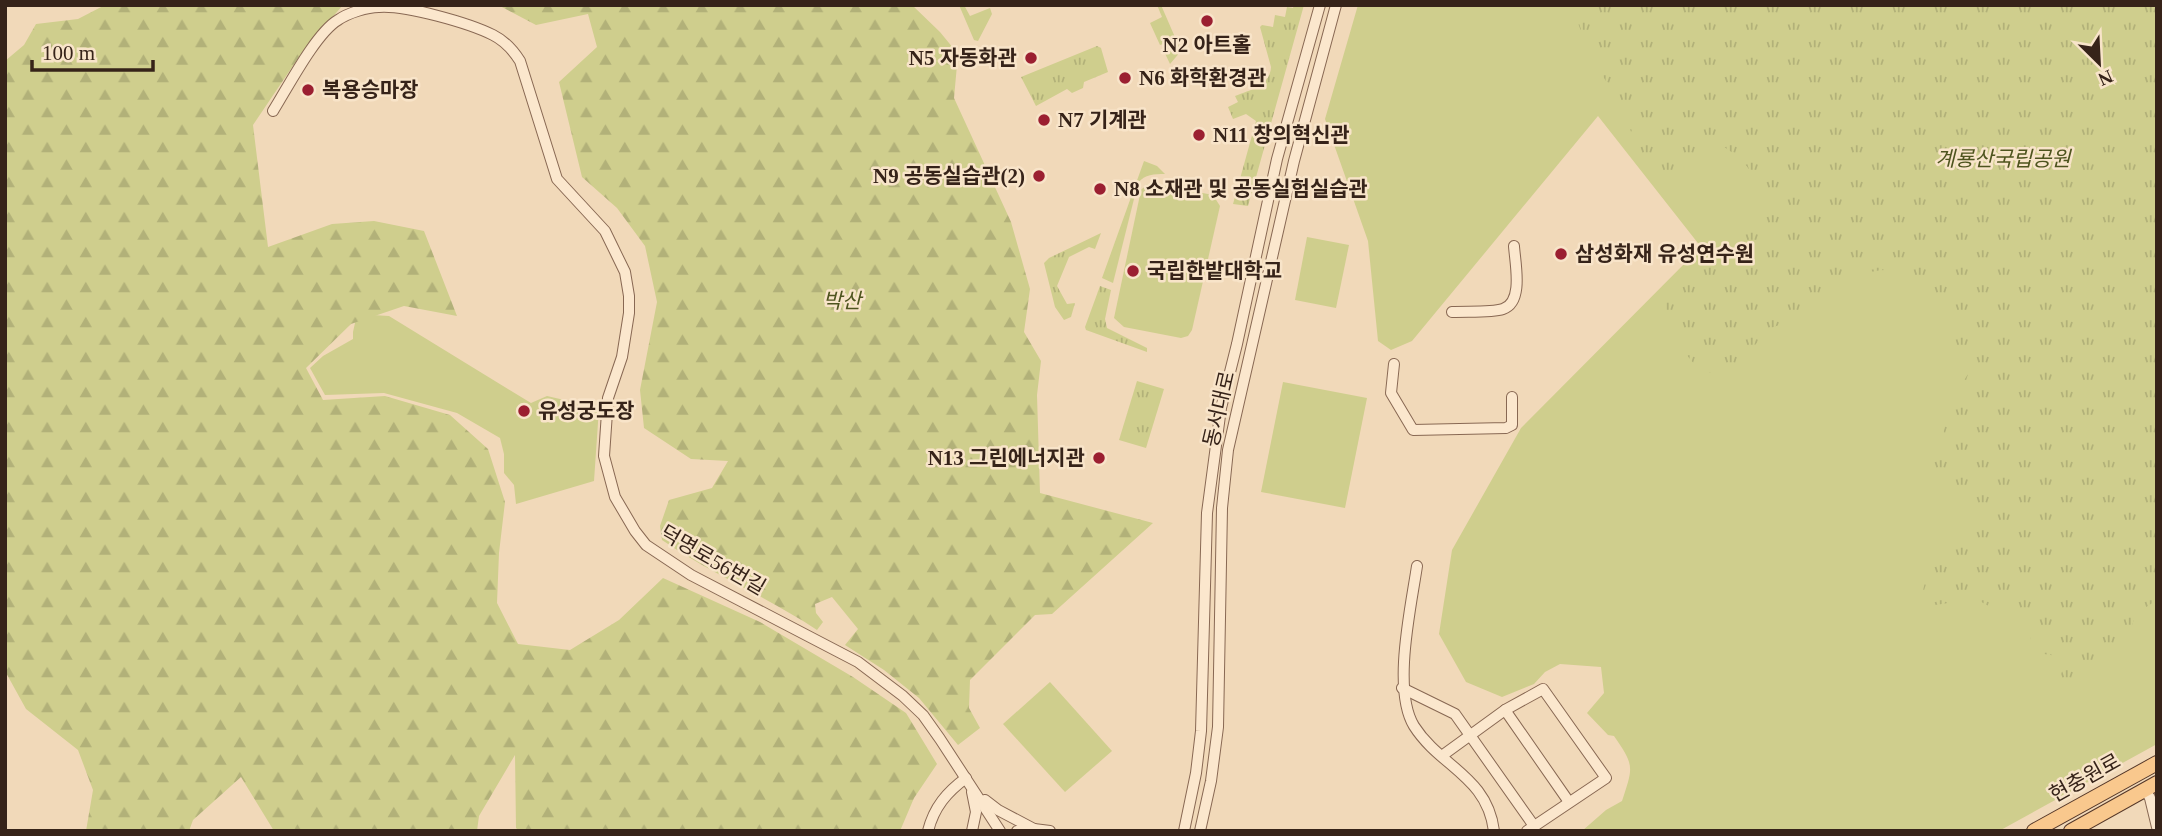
<svg xmlns="http://www.w3.org/2000/svg" width="2162" height="836" font-family="'Times New Roman','Noto Sans KR',serif">
<style>
.grass{fill:#cfce8d}
.forest{fill:url(#forest-firs)}
.park{fill:url(#park-tufts)}
.lines{fill:none;stroke-linecap:round;stroke-linejoin:round}
.minor-casing{stroke:#886853;stroke-width:12}
.major-casing{stroke:#553728;stroke-width:16}
.minor{stroke:#fbe7cd;stroke-width:10}
.major{stroke:#f9c88d;stroke-width:14}
.poi-dot{fill:#9b1f31;stroke:#f8e4c9;stroke-width:2.5}
.labels{text-anchor:middle;dominant-baseline:central;stroke-width:5;stroke-linejoin:round;paint-order:stroke}
.poi-label{font-size:21px;font-weight:bold;fill:#362319;stroke:#f8e4c9;text-anchor:start}
.park-label{font-size:21px;font-style:italic;fill:#4e541e;stroke:#f8e4c9}
.street-label{font-size:21px;fill:#362319;stroke:#f8e4c9}
</style>
<defs>
<pattern id="forest-firs" width="22" height="20" patternUnits="userSpaceOnUse" patternTransform="scale(1.75)"><rect width="22" height="20" fill="#cfce8d"/><path d="M5 1l3.5 6h-7zM16 11l3.5 6h-7z" fill="#b2b179"/></pattern>
<pattern id="park-tufts" width="24" height="20" patternUnits="userSpaceOnUse" patternTransform="scale(1.75)"><rect width="24" height="20" fill="#cfce8d"/><path d="M3 7l-1-3M5 7V3M7 7l1-3M15 17l-1-3M17 17v-4M19 17l1-3" fill="none" stroke="#b2b179"/></pattern>
</defs>
<rect width="100%" height="100%" fill="#f1d9b9"/>
<g class="grass">
<polygon points="959,5 964,5 970,16 990,8 992,14 978,41 974,40"/>
<polygon points="1157,5 1161,5 1181,51 1170,64 1162,47 1175,40 1160,45 1150,23 1162,17"/>
<path d="M1358,5h799v739l-158,87h-417l24,-21 16,-9c11,-34 13,-35 -8,-65l-6,-1 -21,-22 17,-20 -3,-26 -41,-3 -15,8 -11,12 -32,13 -36,-15 -27,-48 13,-84 69,-122 180,-181 -103,-131 -186,225 -21,9 -13,-9 -10,-100 -43,-122z"/>
<path d="M1144,161l13,5 8,8c-11,0 -20,0 -27,9l-25,100 -11,-5z"/>
<polygon points="1147,184 1156,184 1213,195 1220,206 1192,330 1188,336 1181,338 1124,327 1114,318 1141,190"/>
<polygon points="1307,237 1349,245 1336,308 1295,300"/>
<polygon points="357,314 389,316 531,403 547,396 599,408 594,481 516,504 514,485 504,473 504,454 500,438 457,413 384,393 325,395 310,368 323,356 353,339 353,332"/>
<polygon points="1283,382 1367,398 1345,508 1261,492"/>
<polygon points="1050,682 1112,751 1065,792 1003,724"/>
</g>
<g class="forest">
<polygon points="105,5 343,5 303,51 253,125 268,247 332,224 374,221 424,231 457,316 404,306 351,324 306,368 323,400 385,396 450,415 488,449 505,502 499,553 497,603 518,644 570,650 619,620 663,578 760,622 853,677 906,713 937,764 914,798 900,831 519,831 516,828 515,755 479,816 477,831 274,831 241,777 193,820 189,831 86,831 93,790 78,750 26,709 5,671 5,61 24,45 36,24 78,19"/>
<path d="M498,5h414l28,27 18,22 -4,44 57,124 19,67 -6,43 17,29 -4,34 3,98 113,30 -101,91 -17,1 -65,65 -1,28 11,20 -22,17 -39,-47 -35,-28 -39,-25 13,-16 -26,-32 -17,7 1,9 7,9 -6,8c-50,-33 -105,-56 -155,-90l-2,-14 9,-26 43,-12 16,-27 -37,-2 -47,-31 -4,-38 17,-88 -12,-56 -28,-38 -35,-31 -23,-95 38,-35 -9,-33 -52,11z"/>
</g>
<g class="park">
<path d="M1294,5h10l-56,201 -15,-2 23,-83 -10,-7 -13,5 -5,-12 10,-5 -3,-6c15,-6 35,-10 36,-29l-11,-40 2,-2 11,2 2,-12 10,2 2,-10 6,1z"/>
<path d="M1571,5h586v595l-20,13c-7,11 -5,26 -13,36 -3,4 -56,36 -61,37l-4,-4 5,-18 -2,-7c-34,-8 -36,5 -28,-36l-4,-5 -25,-1 -29,-16 -41,6 -11,-3c-6,-17 13,-43 24,-56 7,-9 18,-13 24,-24 -2,-22 -42,-35 -48,-59l4,-8 13,-15 3,-9 2,-21 22,-36 -4,-12 -12,-7c0,-3 -2,-7 -2,-10 0,-7 7,-13 2,-21 -8,-14 -43,-48 -58,-53 -14,-4 -40,5 -52,11 -15,8 -22,28 -38,37 -11,5 -25,3 -35,11 -15,13 -23,32 -43,39 -16,7 -25,4 -36,-10 -10,-13 -25,-36 -25,-52 0,-23 36,-52 53,-63 15,-11 31,-19 42,-33 2,-32 -13,-50 -39,-66 -22,3 -36,29 -58,26 -23,-2 -32,-43 -40,-60 -10,-19 -22,-37 -32,-56 -8,-16 -13,-34 -20,-50z"/>
<polygon points="1097,46 1101,48 1108,72 1084,82 1083,88 1072,93 1067,89 1036,106 1021,77"/>
<polygon points="1101,233 1095,249 1089,247 1069,257 1057,286 1067,304 1075,303 1071,317 1064,320 1055,307 1044,263 1049,258"/>
<polygon points="1100,286 1111,290 1105,319 1107,328 1147,348 1147,352 1086,330 1085,327"/>
<polygon points="1137,381 1164,389 1146,448 1119,440"/>
</g>
<g class="lines">
<defs>
<g id="minor">
<path d="M273,111c15,-24 43,-78 65,-91 10,-7 29,-13 41,-13 27,-2 90,16 114,28 12,6 20,15 27,26l37,118 48,52 20,41 4,24v17l-7,44 -14,41 -4,58 11,41 20,34 11,14 45,30 167,87 45,34 20,19 17,24 60,92"/>
<path d="M1452,312c14,-1 39,1 51,-3 21,-7 12,-46 11,-63"/>
<polyline points="1394,364 1391,393 1413,430 1506,428 1512,425 1512,397"/>
<path d="M1417,566c-6,41 -25,124 -3,160 26,41 73,50 80,105"/>
<polyline points="1402,688 1455,714 1534,826"/>
<polyline points="1505,710 1569,802"/>
<polyline points="1443,755 1505,710 1543,689 1606,778 1527,831"/>
<polyline points="2145,789 2150,798 2157,827"/>
<polyline points="972,792 976,812 972,831"/>
<polyline points="985,800 998,810 1034,829"/>
<path d="M928,831c6,-24 19,-39 38,-53"/>
<polyline points="1017,831 1034,829 1050,831"/>
<polyline points="1184,831 1196,773 1201,731 1207,513 1221,408 1237,344 1277,159 1320,5"/>
<polyline points="1200,831 1211,781 1218,727 1222,508 1228,450 1294,161 1336,5"/>
</g>
<g id="major">
<polyline points="2034,831 2157,763"/>
<polyline points="2071,831 2157,783"/>
</g>
</defs>
<use href="#minor" class="minor-casing"/>
<use href="#major" class="major-casing"/>
<use href="#minor" class="minor"/>
<use href="#major" class="major"/>
</g>
<g class="poi-dot">
<circle cx="1207" cy="21" r="7"/>
<circle cx="1031" cy="58" r="7"/>
<circle cx="1125" cy="78" r="7"/>
<circle cx="308" cy="90" r="7"/>
<circle cx="1044" cy="120" r="7"/>
<circle cx="1199" cy="135" r="7"/>
<circle cx="1039" cy="176" r="7"/>
<circle cx="1100" cy="189" r="7"/>
<circle cx="1561" cy="254" r="7"/>
<circle cx="1133" cy="271" r="7"/>
<circle cx="524" cy="411" r="7"/>
<circle cx="1099" cy="458" r="7"/>
</g>
<g class="labels">
<g class="poi-label">
<text x="1207" y="45" text-anchor="middle">N2 아트홀</text>
<text x="1017" y="58" text-anchor="end">N5 자동화관</text>
<text x="1139" y="78">N6 화학환경관</text>
<text x="322" y="90">복용승마장</text>
<text x="1058" y="120">N7 기계관</text>
<text x="1213" y="135">N11 창의혁신관</text>
<text x="1025" y="176" text-anchor="end">N9 공동실습관(2)</text>
<text x="1114" y="189">N8 소재관 및 공동실험실습관</text>
<text x="1575" y="254">삼성화재 유성연수원</text>
<text x="1147" y="271">국립한밭대학교</text>
<text x="538" y="411">유성궁도장</text>
<text x="1085" y="458" text-anchor="end">N13 그린에너지관</text>
</g>
<g class="park-label">
<text x="2003" y="159">계룡산국립공원</text>
<text x="842" y="301">박산</text>
</g>
<g class="street-label">
<text transform="translate(1219 409) rotate(-77)">동서대로</text>
<text transform="translate(713 560) rotate(30)">덕명로56번길</text>
<text transform="translate(2085 778) rotate(-29)">현충원로</text>
</g>
</g>
<rect width="2162" height="836" fill="none" stroke="#362319" stroke-width="14"/>
<g transform="translate(2099 63) rotate(156)" stroke="#f8e4c9" stroke-width="5" paint-order="stroke">
<path d="M0-5L12 26L0 18L-12 26Z" fill="#362319"/>
<text y="-10" font-size="19" font-weight="bold" text-anchor="middle" fill="#362319">N</text>
</g>
<path d="M32 60v10h121v-10" fill="none" stroke="#362319" stroke-width="3.5"/>
<text x="42" y="60" font-size="21" fill="#362319" stroke="#f8e4c9" stroke-width="5" paint-order="stroke">100 m</text>
</svg>
